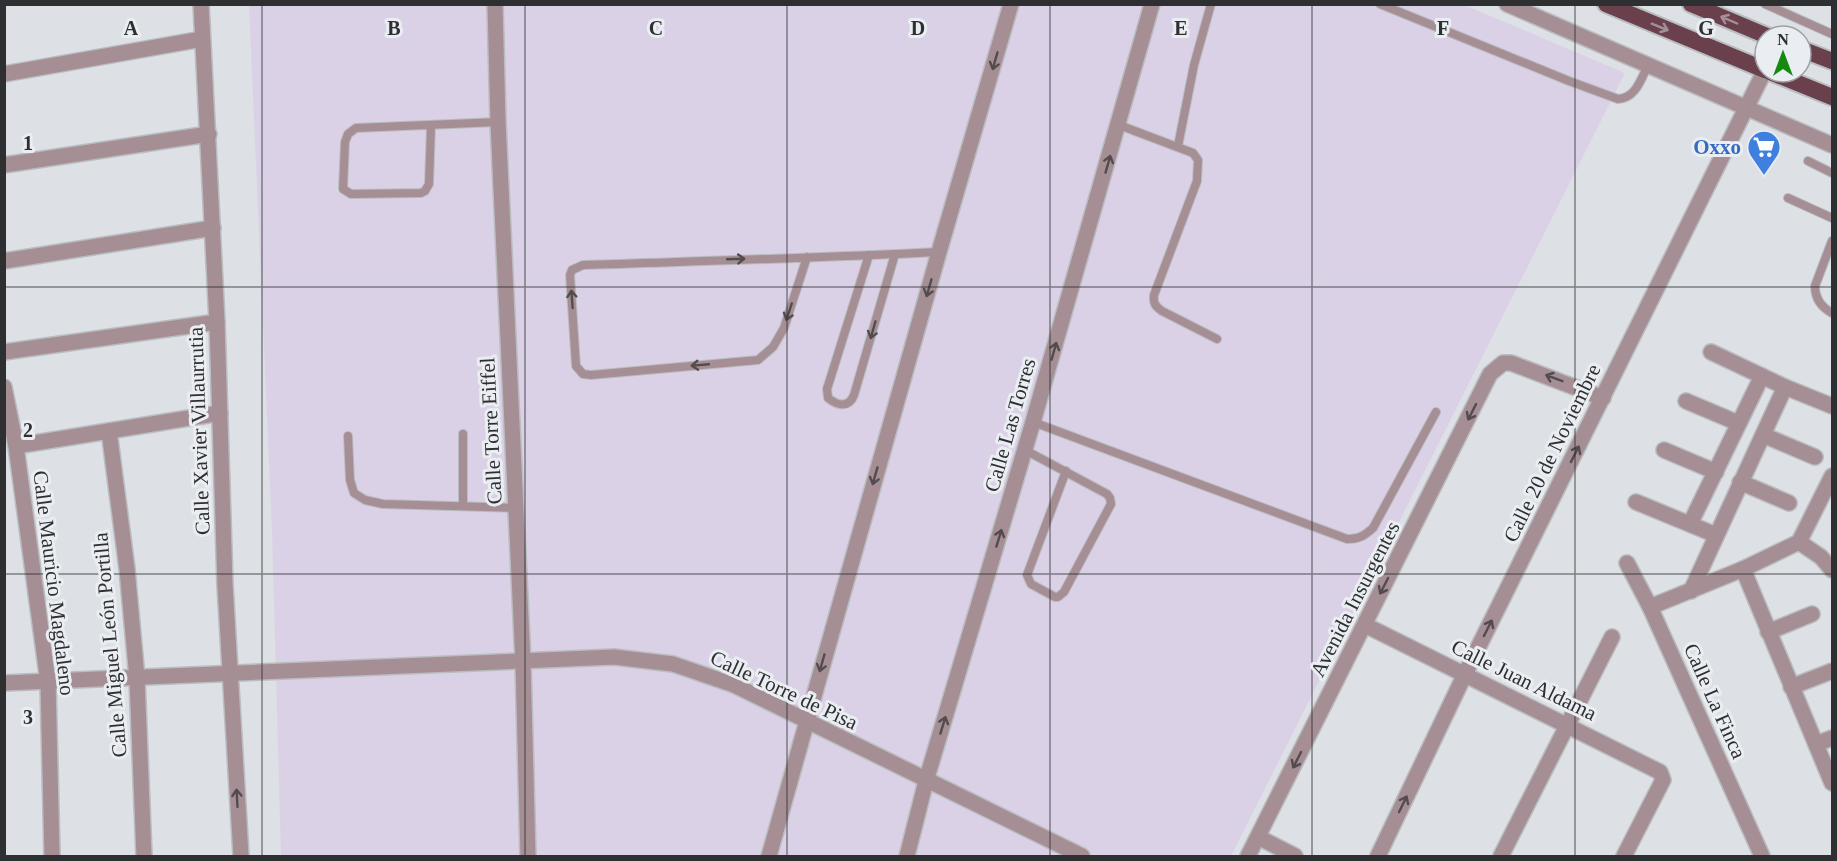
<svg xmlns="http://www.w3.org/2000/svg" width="1837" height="861" font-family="'Times New Roman',serif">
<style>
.industrial{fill:#dad1e6}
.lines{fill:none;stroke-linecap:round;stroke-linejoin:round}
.service-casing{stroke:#babdc0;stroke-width:10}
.minor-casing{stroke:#babdc0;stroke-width:18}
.tertiary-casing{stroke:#babdc0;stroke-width:18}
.trunk-casing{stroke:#babdc0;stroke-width:20}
.service{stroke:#a68e95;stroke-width:8}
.minor{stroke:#a68e95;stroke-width:15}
.tertiary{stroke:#a68e95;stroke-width:15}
.trunk{stroke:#6a404c;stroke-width:16}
.oneway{stroke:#a48e97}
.oneway2{stroke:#524c4f}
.grid{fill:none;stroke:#2e2f31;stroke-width:1.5;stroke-opacity:0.55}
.labels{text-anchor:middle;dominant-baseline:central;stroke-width:6;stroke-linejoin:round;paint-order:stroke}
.shop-label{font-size:21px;font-weight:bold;fill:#366cbe;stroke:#eaedf2;text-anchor:end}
.street-label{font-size:21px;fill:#2e2f31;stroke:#eaedf2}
.grid-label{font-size:20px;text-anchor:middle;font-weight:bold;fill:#2e2f31;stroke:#eaedf2;stroke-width:6;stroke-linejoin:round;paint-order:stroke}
</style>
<rect width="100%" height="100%" fill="#dde0e4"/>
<polygon class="industrial" points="1462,4 1625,73 1231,856 281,856 272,531 249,5"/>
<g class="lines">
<defs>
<g id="service">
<path d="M1380,4l189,77 49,18c18,-1 23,-20 30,-34"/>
<polyline points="1765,4 1832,34"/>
<path d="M1119,125l74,28 5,7 -1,21 -43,114c-1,8 1,11 8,16l55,28"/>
<polyline points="431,126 429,184 425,191 421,193 351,194 343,189 345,142 348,134 356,128 498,122"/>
<polyline points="1178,146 1194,65 1211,4"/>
<polyline points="1808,161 1832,173"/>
<polyline points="1788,198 1832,218"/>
<path d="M1832,241l-17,45c0,13 6,21 17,27"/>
<path d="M869,255l-42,134 1,9c10,8 21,10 26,-3l41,-141"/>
<path d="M807,257l-23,71 -11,19 -15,13 -167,15 -8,-1 -7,-8 -6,-91 2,-5 11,-5c119,-4 237,-7 356,-13"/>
<path d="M1033,422l314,117c12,0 17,-3 26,-11l63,-116"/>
<polyline points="463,434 463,506"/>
<polyline points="348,436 350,480 354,493 365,500 383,504 516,508"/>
<polyline points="1025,450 1107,494 1110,498 1111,504 1064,592 1058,597 1055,597 1031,584 1027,575 1066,471"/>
</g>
<g id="minor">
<polyline points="201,4 217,322 225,585 241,856"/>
<polyline points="495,4 498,122 523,662 528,856"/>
<polyline points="1507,4 1832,145"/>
<polyline points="4,74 202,39"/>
<polyline points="4,165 209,134"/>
<polyline points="4,261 213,228"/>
<polyline points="4,352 217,322"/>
<polyline points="1711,352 1785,387 1832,406"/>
<polyline points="4,387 16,446 48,682 52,856"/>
<polyline points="1686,401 1738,423"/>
<polyline points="109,431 127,569 137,678 144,856"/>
<polyline points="1763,435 1815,457"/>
<polyline points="16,446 220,413"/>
<polyline points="1664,450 1716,472"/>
<polyline points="1740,482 1789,503"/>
<polyline points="1636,502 1716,535"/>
<polyline points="1690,524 1762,376"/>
<polyline points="1799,542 1821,557 1832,570"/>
<polyline points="1627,563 1650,607 1762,856"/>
<polyline points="1743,569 1832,783"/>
<polyline points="1691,591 1785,387"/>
<polyline points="1650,607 1743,569 1799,542 1832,476"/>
<polyline points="1365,625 1660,772 1663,780 1624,856"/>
<polyline points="1768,632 1812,614"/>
<polyline points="1791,687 1832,671"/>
<polyline points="1816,744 1832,738"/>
<polyline points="1258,837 1295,856"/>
<polyline points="769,856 939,252 1011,4"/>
<polyline points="907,856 926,781 1033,422 1152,4"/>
<polyline points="1501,856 1612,637"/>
</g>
<g id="tertiary">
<polyline points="4,683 614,657 673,664 734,685 1082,856"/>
<polyline points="1248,856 1490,374 1503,363 1511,363 1603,398"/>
<polyline points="1378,856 1465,674 1765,70"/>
</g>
<g id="trunk">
<polyline points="1606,4 1765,70"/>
<polyline points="1691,4 1767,36"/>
<polyline points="1801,49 1832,61"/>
<polyline points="1770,72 1832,97"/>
</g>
</defs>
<use href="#service" class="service-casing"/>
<use href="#minor" class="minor-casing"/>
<use href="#tertiary" class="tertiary-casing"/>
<use href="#trunk" class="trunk-casing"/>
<use href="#service" class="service"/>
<use href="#minor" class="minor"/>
<use href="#tertiary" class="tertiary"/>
<use href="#trunk" class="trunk"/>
</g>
<defs><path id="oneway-shaft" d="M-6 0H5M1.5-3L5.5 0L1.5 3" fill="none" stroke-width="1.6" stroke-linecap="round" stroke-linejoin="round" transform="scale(1.5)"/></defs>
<g class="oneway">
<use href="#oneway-shaft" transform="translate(1729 20) rotate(-157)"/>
<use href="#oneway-shaft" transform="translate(1660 27) rotate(22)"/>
</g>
<g class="oneway2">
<use href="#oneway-shaft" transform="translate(995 61) rotate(106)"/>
<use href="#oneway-shaft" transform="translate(1108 164) rotate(-74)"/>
<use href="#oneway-shaft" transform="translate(736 259) rotate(-2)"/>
<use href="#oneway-shaft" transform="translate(929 288) rotate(106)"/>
<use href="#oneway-shaft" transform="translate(572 299) rotate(-94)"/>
<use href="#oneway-shaft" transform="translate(789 312) rotate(108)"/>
<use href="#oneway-shaft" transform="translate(873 330) rotate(106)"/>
<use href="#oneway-shaft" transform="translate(1054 351) rotate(-74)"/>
<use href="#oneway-shaft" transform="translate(700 365) rotate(175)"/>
<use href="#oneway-shaft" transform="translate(1554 378) rotate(-159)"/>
<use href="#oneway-shaft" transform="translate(1472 412) rotate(117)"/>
<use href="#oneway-shaft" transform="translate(1575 454) rotate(-63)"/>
<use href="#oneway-shaft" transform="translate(875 476) rotate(106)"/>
<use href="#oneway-shaft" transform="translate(999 538) rotate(-73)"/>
<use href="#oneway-shaft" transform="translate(1384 586) rotate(117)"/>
<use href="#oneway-shaft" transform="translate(1488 628) rotate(-63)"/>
<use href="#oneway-shaft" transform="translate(822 663) rotate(106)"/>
<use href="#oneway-shaft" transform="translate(943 725) rotate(-73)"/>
<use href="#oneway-shaft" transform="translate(1297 760) rotate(117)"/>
<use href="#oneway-shaft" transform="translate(237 798) rotate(-93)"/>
<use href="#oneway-shaft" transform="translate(1403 804) rotate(-64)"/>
</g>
<path class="grid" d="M262,4v852M525,4v852M787,4v852M1050,4v852M1312,4v852M1575,4v852M4,287h1828M4,574h1828"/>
<defs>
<symbol id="supermarket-pin" viewBox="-11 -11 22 30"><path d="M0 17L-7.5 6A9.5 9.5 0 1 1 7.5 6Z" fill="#3f7fe0" stroke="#eaedf2"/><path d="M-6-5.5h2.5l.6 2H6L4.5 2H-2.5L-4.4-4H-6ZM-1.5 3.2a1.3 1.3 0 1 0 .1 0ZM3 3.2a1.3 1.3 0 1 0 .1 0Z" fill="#fff"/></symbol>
</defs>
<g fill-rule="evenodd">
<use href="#supermarket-pin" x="1745" y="128" width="38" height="52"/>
</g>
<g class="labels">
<g class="shop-label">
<text x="1741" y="147">Oxxo</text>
</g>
<g class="street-label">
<text transform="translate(1010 425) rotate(-74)">Calle Las Torres</text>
<text transform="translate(199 431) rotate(-92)">Calle Xavier Villaurrutia</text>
<text transform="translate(491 431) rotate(-93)">Calle Torre Eiffel</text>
<text transform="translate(1552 453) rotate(-64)">Calle 20 de Noviembre</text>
<text transform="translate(54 583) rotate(83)">Calle Mauricio Magdaleno</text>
<text transform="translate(1355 599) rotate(-63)">Avenida Insurgentes</text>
<text transform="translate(110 645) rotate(-95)">Calle Miguel León Portilla</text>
<text transform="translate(1524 680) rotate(26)">Calle Juan Aldama</text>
<text transform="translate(784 690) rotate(25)">Calle Torre de Pisa</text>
<text transform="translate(1715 701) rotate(66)">Calle La Finca</text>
</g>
</g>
<g class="grid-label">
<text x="131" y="35">A</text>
<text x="394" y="35">B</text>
<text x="656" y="35">C</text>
<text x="918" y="35">D</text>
<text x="1181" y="35">E</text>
<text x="1443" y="35">F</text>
<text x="1706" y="35">G</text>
<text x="28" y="150">1</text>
<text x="28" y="437">2</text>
<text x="28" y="724">3</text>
</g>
<rect width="1837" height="861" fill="none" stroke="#2e2f31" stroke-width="12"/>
<g transform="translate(1783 54)"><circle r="28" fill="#eaedf2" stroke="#9fa1a5" stroke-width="1.5"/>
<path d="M0-4.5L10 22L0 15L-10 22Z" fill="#168a0d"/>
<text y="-9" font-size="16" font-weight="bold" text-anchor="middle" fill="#2e2f31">N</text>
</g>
</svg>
